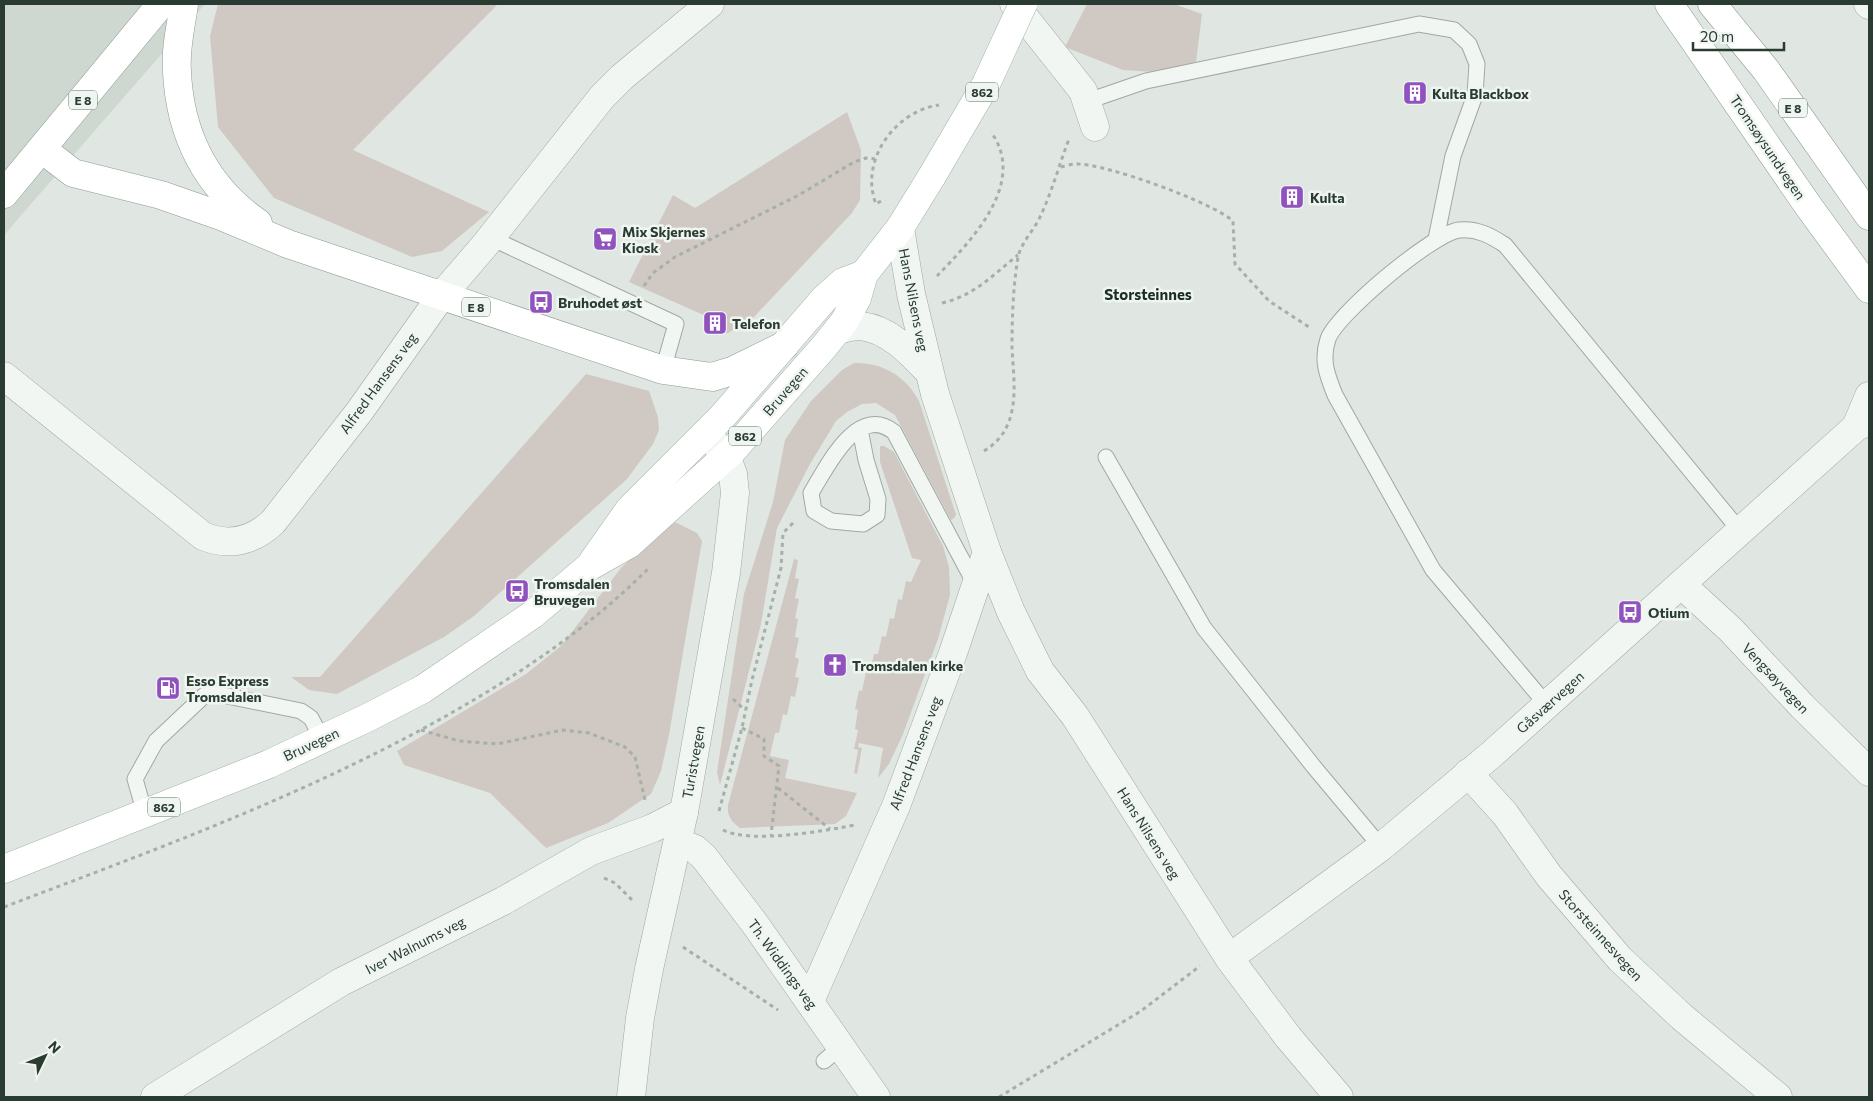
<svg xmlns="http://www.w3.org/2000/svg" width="1873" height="1101" font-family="Commissioner,sans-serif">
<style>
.built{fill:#ced8d1}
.green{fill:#d0c8c2}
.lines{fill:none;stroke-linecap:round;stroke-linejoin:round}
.service-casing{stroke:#9ea9a2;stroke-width:17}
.minor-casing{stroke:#9ea9a2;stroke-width:29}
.tertiary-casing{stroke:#9ea9a2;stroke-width:29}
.primary-casing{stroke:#a0b1a6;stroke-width:29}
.trunk-casing{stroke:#899c8f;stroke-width:29}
.path{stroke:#a6afa9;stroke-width:3;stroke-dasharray:4 4;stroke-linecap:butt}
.service{stroke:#f2f6f3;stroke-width:15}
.minor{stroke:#f2f6f3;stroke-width:28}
.tertiary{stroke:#f2f6f3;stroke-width:28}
.primary{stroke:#fff;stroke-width:28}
.trunk{stroke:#fff;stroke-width:28}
.primary-bridge-casing{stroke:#a0b1a6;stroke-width:29;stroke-linecap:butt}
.primary-bridge{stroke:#fff;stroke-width:28}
.labels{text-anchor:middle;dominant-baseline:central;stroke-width:5;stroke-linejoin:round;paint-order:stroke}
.shield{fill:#eff5f1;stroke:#65746b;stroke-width:1}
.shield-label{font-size:12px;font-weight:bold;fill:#2a3c31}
.poi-label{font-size:14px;font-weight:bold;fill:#2a3c31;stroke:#eff5f1;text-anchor:start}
.street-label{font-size:14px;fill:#2a3c31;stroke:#eff5f1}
.neighbourhood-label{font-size:15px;font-weight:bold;fill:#1c2d23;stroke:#eff5f1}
</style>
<rect width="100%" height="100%" fill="#e0e7e2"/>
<polygon class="built" points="4,4 205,4 4,235"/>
<g class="green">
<polygon points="218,4 498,4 353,150 489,212 442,251 412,257 274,198 218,127 210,36"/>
<polygon points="1087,4 1174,4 1202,14 1196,62 1154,72 1123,70 1065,47"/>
<polygon points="847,112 861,150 860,200 852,213 753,318 728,333 712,334 708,317 629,282 673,195 695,208"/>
<path d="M854,363c28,-1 52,13 65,38l37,114 -2,3 -3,2 -56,-105 -19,-12 -14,1 -15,8 -11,9 -26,43 -33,64 -16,96 -41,161 -3,-13 27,-178 29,-92 12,-62 26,-39 31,-31z"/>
<polygon points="586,374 649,391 658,417 659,430 653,444 627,479 474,616 444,637 337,694 309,690 291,677 320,677"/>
<polygon points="880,446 884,446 894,452 943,546 949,567 950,595 938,639 903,734 889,764 878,778 883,748 859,743 858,747 862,748 857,774 854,773 858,750 854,749 858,730 855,729 858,710 855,709 859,690 862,691 866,672 870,673 874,654 878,654 882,636 886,637 890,618 894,619 898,599 902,600 906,581 911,582 921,560 912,558 880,462"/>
<polygon points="671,520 697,533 702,541 669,735 661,771 651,794 608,823 546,848 490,793 404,765 397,751 526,674 561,646 621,568"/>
<path d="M794,559l4,1 -3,18 4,1 -4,19 4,1 -4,19 3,1 -3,18 4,1 -4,19 4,2 -4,18 4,1 -4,19 -4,-1 -4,19 -4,-1 -4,19h-4l-5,23 19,4 -4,18 72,15 -11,23 -11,8 -95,4c-9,-7 -13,-12 -12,-23z"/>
</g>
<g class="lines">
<defs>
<g id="service">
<polyline points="1088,101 1146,81 1419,24 1454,30 1469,44 1477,64 1475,95 1453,156 1436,239"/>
<polyline points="491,238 676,324 663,370"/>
<path d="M860,429l6,31 12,39 -1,16 -14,9 -32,-3 -17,-10 -3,-18c16,-26 46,-90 83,-61l82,154"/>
<polyline points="1106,457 1204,628 1314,767 1381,847"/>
<path d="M1547,705l-114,-135 -98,-175c-8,-20 -14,-35 -7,-56 9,-25 104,-105 131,-109 18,-2 32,6 46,15l236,287"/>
<polyline points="145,814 135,779 156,741 208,692 301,711 311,718 322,739"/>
<polyline points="824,1061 842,1046"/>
</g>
<g id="minor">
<polyline points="1014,4 1083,91 1095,127"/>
<polyline points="1868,4 1869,5"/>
<polyline points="900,228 911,294 935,394 987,552 1011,612 1040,671 1075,716 1229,958 1288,1037 1339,1097"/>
<path d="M838,330c7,-2 16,-4 23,-4 28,3 50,27 68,46"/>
<path d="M4,376l199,160c26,11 50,5 70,-14l86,-110 83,-117 43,-50 117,-148 20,-20 88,-73"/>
<polyline points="1856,427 1869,396"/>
<polyline points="1682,585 1731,630 1802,706 1869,772"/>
<polyline points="1468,773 1505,814 1549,876 1620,959 1682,1017 1778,1097"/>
<polyline points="1229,958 1381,847 1492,754 1856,427 1869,421"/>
<polyline points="810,1001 896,806 953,653 987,552"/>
<polyline points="155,1097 341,982 503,901 591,851 653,828 684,812"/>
</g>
<g id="tertiary">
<polyline points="678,842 695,849 704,857 755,924 876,1097"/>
<polyline points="631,1097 640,1018 649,969 684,812 726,573 735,493 733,474 726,456 706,433"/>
</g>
<g id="primary">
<polyline points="593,561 629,510 722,417 824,299 843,282 864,274"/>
<polyline points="4,869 269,764 369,717 423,689 532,615 590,566 629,544 733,450 823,348 844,322 857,298 864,274 900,228 932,176"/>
</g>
<g id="trunk">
<path d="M184,4c-3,22 -9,45 -7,68 3,62 29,115 81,151"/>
<polyline points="1669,4 1809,207 1869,289"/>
<polyline points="1712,4 1766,70 1869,216"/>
<polyline points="42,149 73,173 161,195 221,216 288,244 663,370 712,377 732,371 785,345"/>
<polyline points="4,194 161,4"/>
</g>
</defs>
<use href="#service" class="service-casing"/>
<use href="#minor" class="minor-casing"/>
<use href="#tertiary" class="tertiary-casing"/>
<use href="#primary" class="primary-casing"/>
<use href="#trunk" class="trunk-casing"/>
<g class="path">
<path d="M1061,167c4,-1 10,-3 15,-3 28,-1 136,38 157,57l2,43 34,37 40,26"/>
<path d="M881,201l-5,3c-17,-43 19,-93 63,-99"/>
<path d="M937,276c34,-35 91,-93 54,-144"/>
<polyline points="644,286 653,273 675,257 799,195 854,162 866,158 875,159"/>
<path d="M942,303c32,-7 52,-29 76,-48"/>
<path d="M984,451c38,-23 30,-66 28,-103 0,-30 1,-61 6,-91 3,-14 16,-27 22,-40 12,-25 19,-52 29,-78"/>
<polyline points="733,699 745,710"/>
<polyline points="742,728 764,739 764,756 779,766 771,835"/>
<polyline points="421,730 459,741 497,744 563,730 589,733 625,747 635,757 645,800"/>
<polyline points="778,788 830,829"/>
<polyline points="719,811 742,728 752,680 781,568 783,533 794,522"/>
<path d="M723,830c27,14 101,1 132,-5"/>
<polyline points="604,878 615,883 633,901"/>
<path d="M4,907c161,-61 324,-120 473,-209 62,-37 121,-79 172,-130"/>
<polyline points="683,947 778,1010"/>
<polyline points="999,1097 1141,1011 1200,966"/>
</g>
<use href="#service" class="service"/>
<use href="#minor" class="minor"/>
<use href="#tertiary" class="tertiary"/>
<use href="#primary" class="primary"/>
<use href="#trunk" class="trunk"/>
<defs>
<polyline id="primary-bridge" points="932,176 986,84 1023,4"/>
</defs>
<use href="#primary-bridge" class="primary-bridge-casing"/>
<use href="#primary-bridge" class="primary-bridge"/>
</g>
<defs>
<symbol id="building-square" viewBox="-11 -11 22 22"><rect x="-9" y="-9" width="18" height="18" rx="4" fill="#9052be" stroke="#eff5f1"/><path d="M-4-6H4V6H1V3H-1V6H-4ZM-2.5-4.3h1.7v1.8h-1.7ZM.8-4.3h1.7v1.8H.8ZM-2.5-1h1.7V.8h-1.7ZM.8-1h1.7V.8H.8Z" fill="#fff"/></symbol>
<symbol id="supermarket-square" viewBox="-11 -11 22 22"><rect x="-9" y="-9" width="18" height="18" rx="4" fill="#9052be" stroke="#eff5f1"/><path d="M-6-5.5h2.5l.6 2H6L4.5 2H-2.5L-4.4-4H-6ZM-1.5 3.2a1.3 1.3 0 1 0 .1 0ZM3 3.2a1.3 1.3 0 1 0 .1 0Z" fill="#fff"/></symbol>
<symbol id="bus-square" viewBox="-11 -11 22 22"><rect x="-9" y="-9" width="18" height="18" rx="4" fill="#9052be" stroke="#eff5f1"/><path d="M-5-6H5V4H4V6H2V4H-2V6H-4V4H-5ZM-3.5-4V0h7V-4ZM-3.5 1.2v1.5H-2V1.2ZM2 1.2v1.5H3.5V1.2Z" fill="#fff"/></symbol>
<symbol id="church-square" viewBox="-11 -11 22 22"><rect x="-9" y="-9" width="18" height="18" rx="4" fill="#9052be" stroke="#eff5f1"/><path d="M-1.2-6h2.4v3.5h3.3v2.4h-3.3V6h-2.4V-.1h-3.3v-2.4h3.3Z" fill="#fff"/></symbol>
<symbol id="fuel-square" viewBox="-11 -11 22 22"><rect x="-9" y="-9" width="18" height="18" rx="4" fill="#9052be" stroke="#eff5f1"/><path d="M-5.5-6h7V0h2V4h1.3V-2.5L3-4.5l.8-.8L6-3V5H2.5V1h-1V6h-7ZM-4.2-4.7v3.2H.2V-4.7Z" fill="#fff"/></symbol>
</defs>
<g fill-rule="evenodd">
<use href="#building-square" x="1401" y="79" width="28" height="28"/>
<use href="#building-square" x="1278" y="183" width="28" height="28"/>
<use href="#supermarket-square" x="591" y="225" width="28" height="28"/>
<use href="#bus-square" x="527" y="288" width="28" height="28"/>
<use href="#building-square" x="701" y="309" width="28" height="28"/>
<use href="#bus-square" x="503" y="577" width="28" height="28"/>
<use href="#bus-square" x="1616" y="598" width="28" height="28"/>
<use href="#church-square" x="821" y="651" width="28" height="28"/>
<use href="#fuel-square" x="154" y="674" width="28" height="28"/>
</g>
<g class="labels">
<g class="shield">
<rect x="966" y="82.5" width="32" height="19" rx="4"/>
<rect x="69" y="90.5" width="28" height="19" rx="4"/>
<rect x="1779" y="98.5" width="28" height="19" rx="4"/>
<rect x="462" y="297.5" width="28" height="19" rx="4"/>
<rect x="729" y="426.5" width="32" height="19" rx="4"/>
<rect x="148" y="797.5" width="32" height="19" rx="4"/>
</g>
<g class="shield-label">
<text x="982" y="92">862</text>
<text x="83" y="100">E 8</text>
<text x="1793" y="108">E 8</text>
<text x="476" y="307">E 8</text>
<text x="745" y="436">862</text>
<text x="164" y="807">862</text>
</g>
<g class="poi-label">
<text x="1432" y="93">Kulta Blackbox</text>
<text x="1310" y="197">Kulta</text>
<text x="622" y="231">Mix Skjernes<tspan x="622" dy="16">Kiosk</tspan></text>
<text x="558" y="302">Bruhodet øst</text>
<text x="732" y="323">Telefon</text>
<text x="534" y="583">Tromsdalen<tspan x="534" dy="16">Bruvegen</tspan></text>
<text x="1648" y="612">Otium</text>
<text x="852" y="665">Tromsdalen kirke</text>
<text x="186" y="680">Esso Express<tspan x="186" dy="16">Tromsdalen</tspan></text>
</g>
<g class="street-label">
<text transform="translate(1768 147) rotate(56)">Tromsøysundvegen</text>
<text transform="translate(914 300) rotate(79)">Hans Nilsens veg</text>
<text transform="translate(378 383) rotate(-54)">Alfred Hansens veg</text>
<text transform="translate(785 391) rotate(-49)">Bruvegen</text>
<text transform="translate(1776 678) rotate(47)">Vengsøyvegen</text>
<text transform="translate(1550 702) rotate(-42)">Gåsværvegen</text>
<text transform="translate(311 744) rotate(-25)">Bruvegen</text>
<text transform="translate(915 753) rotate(-69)">Alfred Hansens veg</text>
<text transform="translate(693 762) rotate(-80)">Turistvegen</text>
<text transform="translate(1149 833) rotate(58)">Hans Nilsens veg</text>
<text transform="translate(1601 935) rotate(48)">Storsteinnesvegen</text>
<text transform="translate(415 945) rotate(-27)">Iver Walnums veg</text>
<text transform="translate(783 964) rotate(54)">Th. Widdings veg</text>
</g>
<g class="neighbourhood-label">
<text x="1148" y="294">Storsteinnes</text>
</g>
</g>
<rect width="1873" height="1101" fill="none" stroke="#2a3c31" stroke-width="10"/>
<g transform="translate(45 1056) rotate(47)" stroke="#eff5f1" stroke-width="4" paint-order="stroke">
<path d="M0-4L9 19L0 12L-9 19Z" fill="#2a3c31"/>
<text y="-8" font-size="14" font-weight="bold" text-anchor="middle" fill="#2a3c31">N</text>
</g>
<path d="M1693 42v8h91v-8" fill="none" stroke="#2a3c31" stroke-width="2.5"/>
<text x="1700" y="42" font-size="15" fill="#2a3c31" stroke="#eff5f1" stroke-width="4" paint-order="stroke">20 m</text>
</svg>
